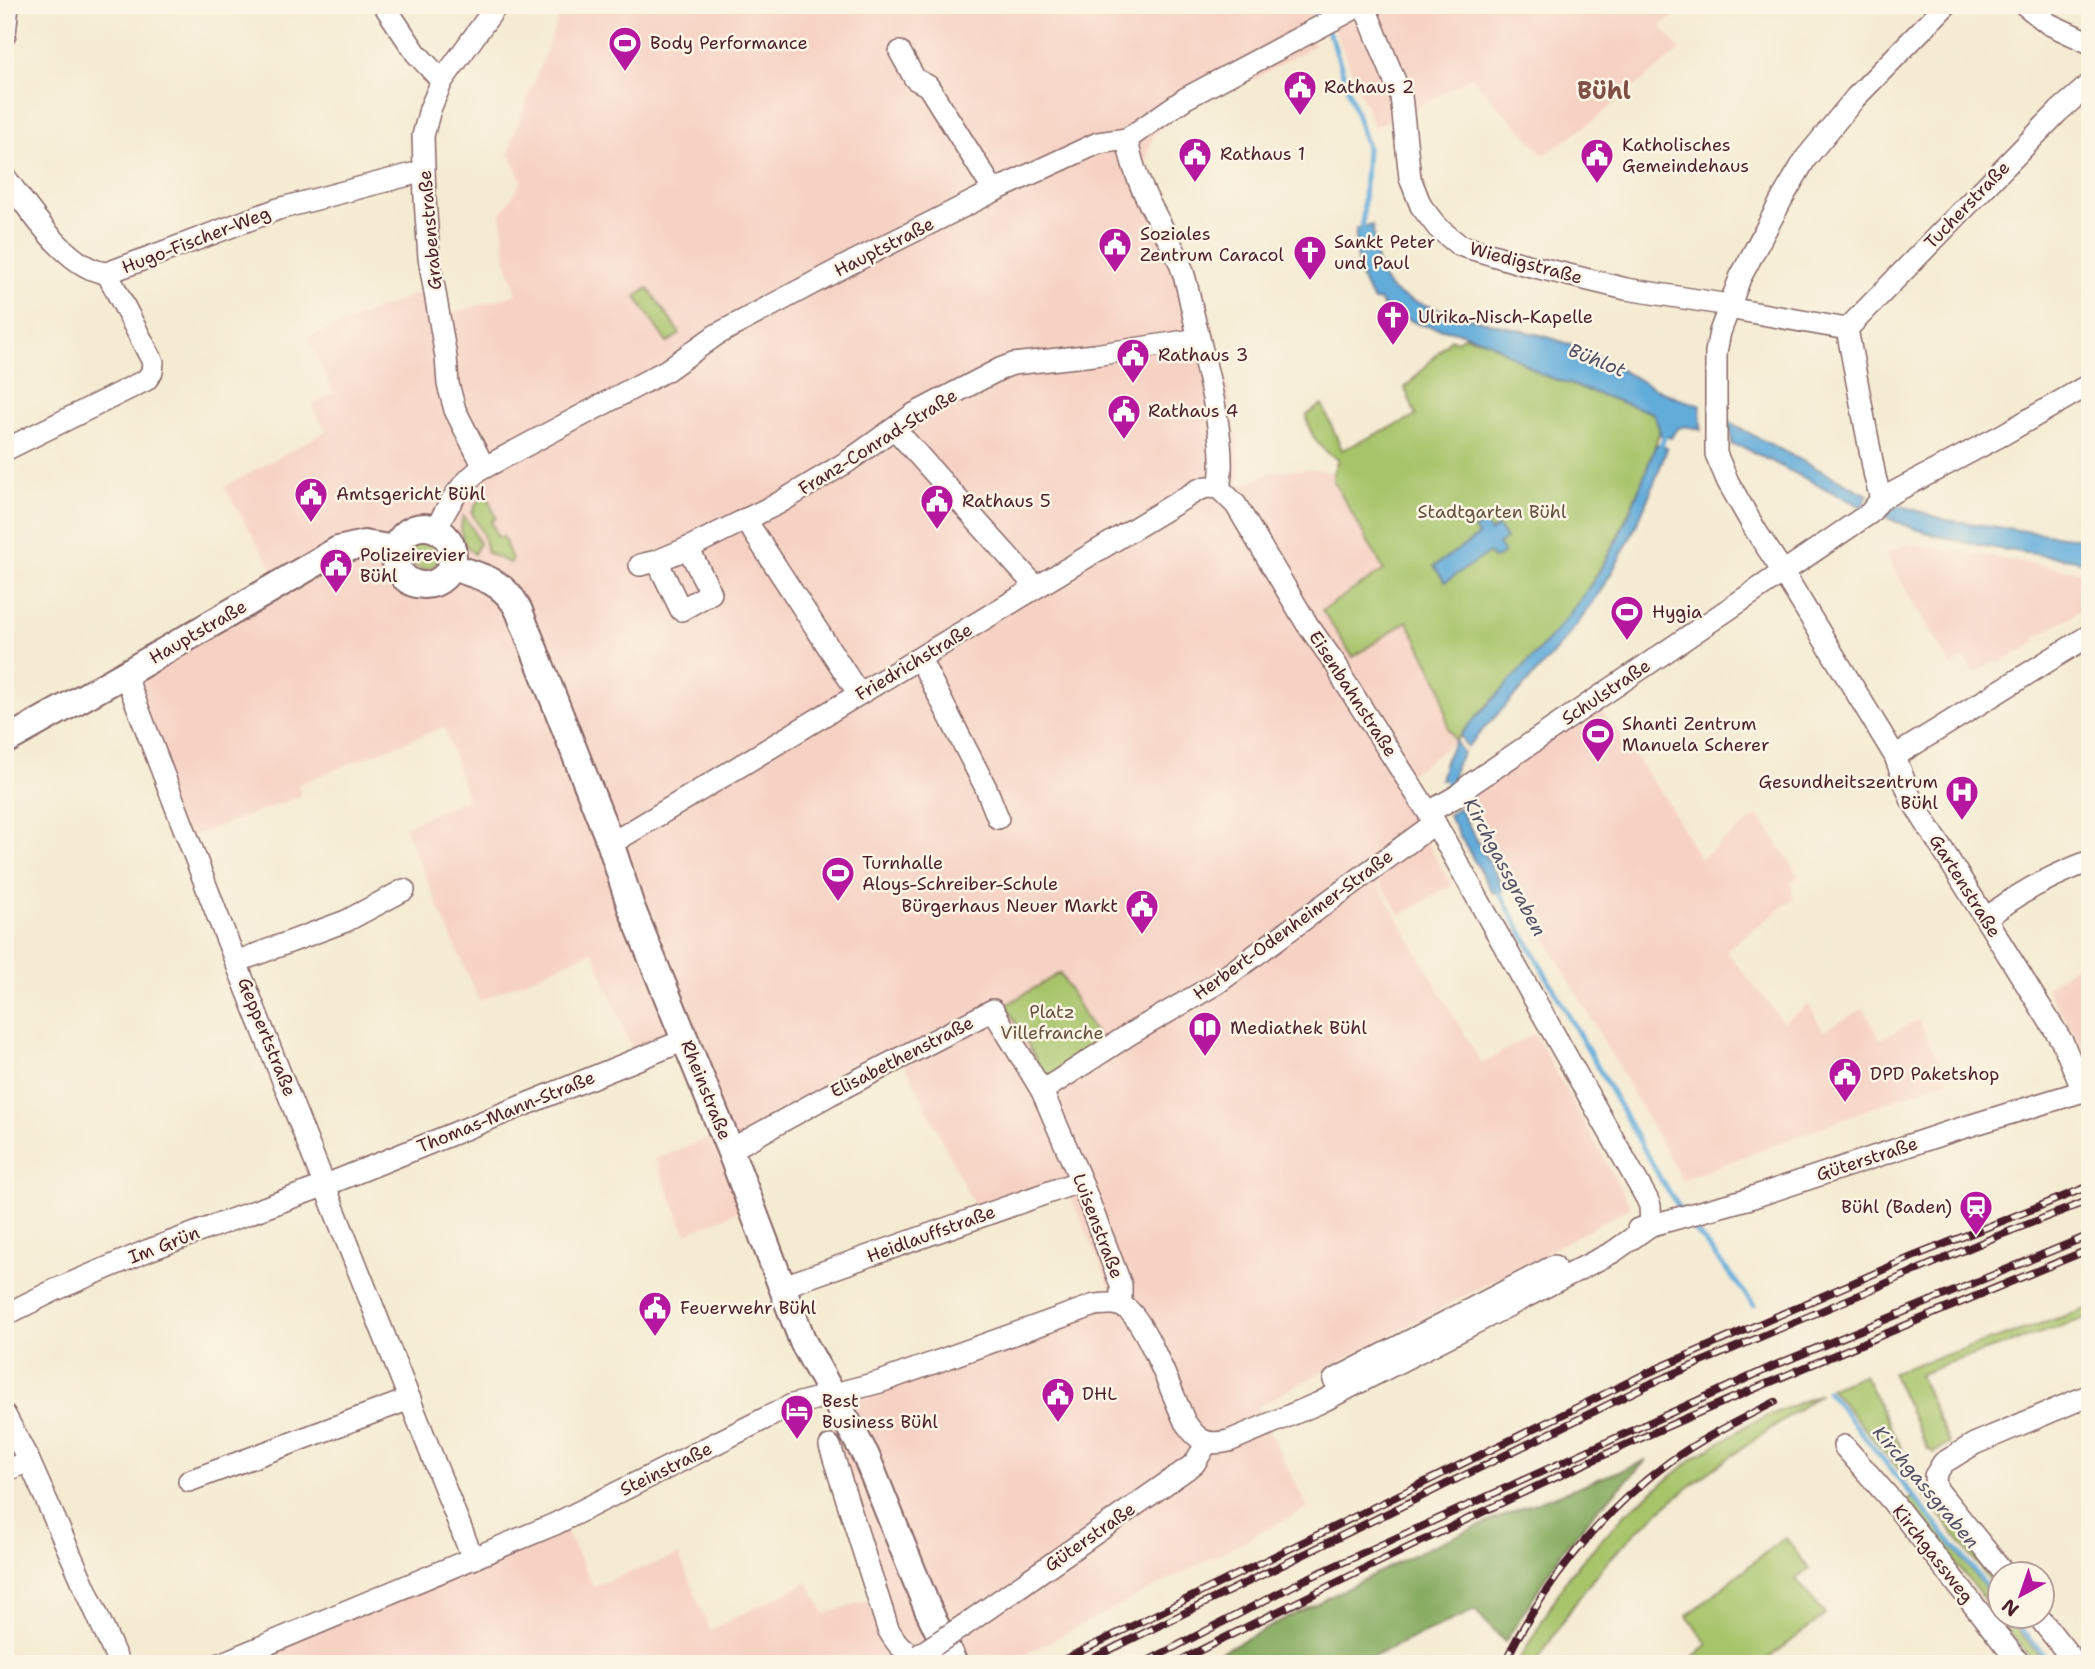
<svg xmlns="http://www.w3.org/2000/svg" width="2095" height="1669" font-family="'Shantell Sans',sans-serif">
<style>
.built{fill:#f6d2c4}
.green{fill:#a7c46b;stroke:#78724b;stroke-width:2}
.forest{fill:#85aa5f;stroke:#686445;stroke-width:2}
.water{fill:#62acda;stroke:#566682;stroke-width:2}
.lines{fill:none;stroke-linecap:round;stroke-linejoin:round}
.stream{stroke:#62acda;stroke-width:5}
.minor-casing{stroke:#866666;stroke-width:24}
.tertiary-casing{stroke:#866666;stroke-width:30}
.minor{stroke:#fff;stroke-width:21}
.tertiary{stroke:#fff;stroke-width:26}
.rail-casing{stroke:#4a1f2b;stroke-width:8}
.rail{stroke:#fcf5e5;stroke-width:5;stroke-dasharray:16;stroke-linecap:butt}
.minor-bridge-casing{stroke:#866666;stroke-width:24;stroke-linecap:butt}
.minor-bridge{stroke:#fff;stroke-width:21}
.labels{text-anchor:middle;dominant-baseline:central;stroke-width:5;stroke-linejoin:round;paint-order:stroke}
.poi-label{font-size:18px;fill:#4a1f2b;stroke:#fcf5e5;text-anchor:start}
.street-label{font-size:18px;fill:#4a1f2b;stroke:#fcf5e5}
.park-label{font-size:18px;fill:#66513e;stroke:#fcf5e5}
.water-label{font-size:19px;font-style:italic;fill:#525068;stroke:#fcf5e5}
.district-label{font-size:24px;font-weight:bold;fill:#805046;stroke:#fcf5e5}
</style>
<rect width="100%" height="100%" fill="#fcf5e5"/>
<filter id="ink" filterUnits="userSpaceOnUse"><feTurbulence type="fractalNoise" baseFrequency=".0143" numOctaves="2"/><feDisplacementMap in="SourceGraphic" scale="14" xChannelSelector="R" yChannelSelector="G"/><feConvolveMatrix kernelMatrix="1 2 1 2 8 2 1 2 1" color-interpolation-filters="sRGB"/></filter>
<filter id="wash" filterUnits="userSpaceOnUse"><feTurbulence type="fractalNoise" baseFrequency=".00686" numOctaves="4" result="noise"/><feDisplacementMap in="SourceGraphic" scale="28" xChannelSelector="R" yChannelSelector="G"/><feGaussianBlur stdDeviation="1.57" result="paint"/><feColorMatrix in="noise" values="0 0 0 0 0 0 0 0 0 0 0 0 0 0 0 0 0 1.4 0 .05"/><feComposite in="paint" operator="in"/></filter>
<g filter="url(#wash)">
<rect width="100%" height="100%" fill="#f5ebd3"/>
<g class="built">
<polygon points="552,5 1688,5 1661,26 1680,50 1593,121 1544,155 1471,77 1409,112 1374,127 1334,28 1311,40 1315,45 1267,72 1254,80 1250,73 1168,121 1154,135 1147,155 1146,170 1156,192 1196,257 1229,390 1240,466 1240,483 1246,484 1275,471 1317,469 1333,473 1333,480 1343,500 1384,571 1323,611 1353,657 1407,621 1441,687 1448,728 1455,741 1420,767 1392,783 1452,885 1401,915 1368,867 1482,1064 1534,1033 1631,1207 1545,1253 1546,1256 1522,1265 1257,1407 1308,1508 1006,1664 222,1664 561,1520 593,1586 679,1555 710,1630 808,1582 825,1614 888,1593 824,1397 872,1372 1112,1291 1063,1179 976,1210 913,1080 896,1051 736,1140 759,1202 686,1234 655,1159 717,1135 677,1034 634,1055 593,951 479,1001 404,827 467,798 444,727 298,784 301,796 184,839 118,666 278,578 224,487 326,431 312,406 334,393 308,338 440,284 445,315 517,294 506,260 501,214 522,181 509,153 514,134 560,14"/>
<polygon points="1906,543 2090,573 2090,605 2035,638 2037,642 1998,665 1995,661 1974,674 1965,658 1951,667 1886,555"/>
<polygon points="1593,699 1665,798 1700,859 1758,815 1799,875 1791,883 1793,899 1726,950 1783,1022 1809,1004 1823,1031 1864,1008 1880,1039 1918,1020 1948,1079 1682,1180 1462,790"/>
<polygon points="2089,956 2090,957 2090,1057 2045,988"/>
</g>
<g class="green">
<polygon points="648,288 680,334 667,343 636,297"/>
<path d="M1464,336l25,6 54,33 110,38 7,18c-22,68 -51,134 -96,191 -33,42 -72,79 -109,119l-7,-13 -7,-41 -34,-66 -54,36 -31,-47 62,-40 -51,-90v-7l5,-14c-17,-8 -30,-25 -31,-44l15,-11 20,46 74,-34 -11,-28 46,-49 6,2z"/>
<polygon points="486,493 496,518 491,521 498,538 503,536 512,560 510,563 487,553 483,534 472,513 476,504"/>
<path d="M463,516l8,10 8,17 -5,11c-14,-12 -15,-21 -11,-38z"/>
<circle cx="424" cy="554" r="15"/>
<polygon points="1060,973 1098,1039 1047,1079 1006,1005"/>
<polygon points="2090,1308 2090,1317 1945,1364 1919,1375 1949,1443 1934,1453 1927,1448 1892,1372"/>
<polygon points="1864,1375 1914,1474 1908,1480 1830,1388"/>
<path d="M1820,1394c-71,51 -151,99 -210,165 -29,32 -52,68 -74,105h-19l52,-89 57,-62 68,-55 57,-35z"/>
<polygon points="1923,1486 1935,1494 2000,1578 2000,1593 1919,1489"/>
<polygon points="1912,1496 2000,1607 2000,1616 2008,1617 2046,1664 2035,1664 1907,1502"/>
<polygon points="1785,1537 1809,1569 1796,1579 1825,1615 1761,1664 1685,1664 1708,1644 1687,1616"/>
</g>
<polygon class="forest" points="1646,1461 1595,1512 1562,1551 1505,1642 1475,1610 1355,1664 1196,1664 1425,1549 1522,1508"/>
<g class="water">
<path d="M1373,225c1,20 2,50 19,65 13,10 33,15 49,20 39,13 80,18 119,31 48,17 89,51 140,64l1,25c-14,-4 -23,-8 -30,8l-12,-4 1,-4 -7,-17 -110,-38 -54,-33 -27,-9 -44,-9 -35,-18 -4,-6 -5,1c-17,-23 -19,-45 -18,-72z"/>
<polygon points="1729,421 1741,429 1868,495 1862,507 1743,447 1732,445"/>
<path d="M1656,444l11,4c-21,61 -47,119 -86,171 -34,46 -76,86 -114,128l-7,-12c49,-55 104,-104 142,-168 23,-39 39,-81 54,-123z"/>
<path d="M1899,505l47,15 144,20v22c-69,-11 -143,-16 -207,-46z"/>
<polygon points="1484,523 1490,532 1498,526 1506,539 1498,544 1504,553 1494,559 1489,553 1445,582 1434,566 1478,536 1474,529"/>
<polygon points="1455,741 1463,753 1455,766 1453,779 1440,780 1445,761"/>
<polygon points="1459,808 1504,889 1493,893 1448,815"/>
</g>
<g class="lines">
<g class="stream">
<polyline points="1307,5 1313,10 1321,21"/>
<polyline points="1326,29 1332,39 1367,147 1362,233"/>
<polyline points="1660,451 1666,430"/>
<polyline points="1447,774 1449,795"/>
<polyline points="1495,885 1663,1183 1681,1210"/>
<polyline points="1688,1221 1754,1305"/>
<polyline points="1827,1391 2000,1602"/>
<polyline points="2012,1616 2050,1664"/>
</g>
</g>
</g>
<g filter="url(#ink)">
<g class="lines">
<defs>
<g id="minor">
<polyline points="384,5 416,53 442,81"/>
<polyline points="1364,5 1401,96 1410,178 1421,206 1438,228 1459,245 1523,264 1626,289 1729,305 1739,310 1847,329"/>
<polyline points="1946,5 1856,97 1806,158 1783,197 1740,278 1720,332 1716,352 1716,454 1728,482 1756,531 1783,572 1895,756 1911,799 2063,1043 2083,1091"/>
<polyline points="2025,5 2049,24 2090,43"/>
<polyline points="5,34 8,5"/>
<polyline points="900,52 915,79 928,86 994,191"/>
<path d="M1127,139c8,46 28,73 48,113 12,24 15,52 22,78 10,42 31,116 22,158"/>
<path d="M5,177c23,30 62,93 102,96l171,-64 146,-38"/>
<polyline points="895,429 971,514"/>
<polyline points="5,450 146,380 152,372 153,362 107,273"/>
<polyline points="484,467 455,410 448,384 446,357 429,258 425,199 423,136 430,109 442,81 497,5"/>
<polyline points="1219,488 1236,505 1307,624 1337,666 1343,679 1435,823 1647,1199 1650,1206 1651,1225"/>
<polyline points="1881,499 1875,477 1847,329 2059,111 2090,84"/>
<polyline points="974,518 1036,587"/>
<polyline points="745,519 859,694"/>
<path d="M436,529c11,-22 22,-42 42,-58l189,-101 49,-35 135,-72 143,-72 104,-48 29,-4 59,-41 175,-93"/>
<polyline points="657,561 681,610 711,593 688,548"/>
<polyline points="640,565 657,561 688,548 779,503 847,462 914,414 1002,368 1013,364 1094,355 1199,339"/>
<polyline points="920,659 986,788 998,818"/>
<polyline points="125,674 218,917 473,1559"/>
<polyline points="1895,756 2090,635"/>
<polyline points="1429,812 1457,796 1471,784 1870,513 1881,499 2004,434 2090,384"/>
<polyline points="610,842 622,837 1198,490 1207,487 1219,488"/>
<path d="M1987,918c30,-25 66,-43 103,-57"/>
<polyline points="236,962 346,921 404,890"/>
<polyline points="1042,1091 1130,1034 1216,984 1435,823"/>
<polyline points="730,1150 829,1095 993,1010 1042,1091 1081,1181 1121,1285 1121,1305"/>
<polyline points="1638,1229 1747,1199 1949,1132 2090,1089"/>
<polyline points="781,1287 1081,1181"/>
<polyline points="5,1315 55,1290 149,1250 326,1185 685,1040"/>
<polyline points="1334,1380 1554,1266"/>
<polyline points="5,1415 29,1461 119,1664"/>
<path d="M830,1446l58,183c8,14 15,24 31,26"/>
<polyline points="1844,1446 1892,1501 2020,1664"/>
<polyline points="5,1471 29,1461"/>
<polyline points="189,1481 410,1399"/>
<polyline points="2005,1574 1936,1488 1935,1476 1943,1463 1974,1444 2090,1395"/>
<polyline points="2038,1616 2076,1664"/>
<polyline points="966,1624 1194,1464 1207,1443"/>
<path d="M220,1664l335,-140 237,-119 88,-23 215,-77c11,-1 22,-3 32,4 20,15 46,87 58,113 13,19 21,24 44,19l90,-38 294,-151 38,-27"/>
</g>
<g id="tertiary">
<circle cx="424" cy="556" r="29"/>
<path d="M451,567c28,8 55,15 68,44l91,231 21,65 99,243 73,192 63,114 61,151 27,57"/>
<polyline points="5,741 125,674 338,550 364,544 395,549"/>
</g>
</defs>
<use href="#minor" class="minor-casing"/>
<use href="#tertiary" class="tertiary-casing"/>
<use href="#minor" class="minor"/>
<use href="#tertiary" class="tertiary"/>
<defs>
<g id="rail">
<polyline points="1055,1664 1645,1374 1912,1257 2090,1186"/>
<polyline points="1081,1664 1652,1383 1995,1237 2090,1200"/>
<polyline points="1142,1664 1304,1580 1778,1364 2090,1235"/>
<path d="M1173,1664c157,-79 316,-157 477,-230 145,-64 293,-124 440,-185"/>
<path d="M1504,1664c37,-77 96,-151 164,-201 34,-25 71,-43 107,-61"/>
</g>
</defs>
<use href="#rail" class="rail-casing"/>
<use href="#rail" class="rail"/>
<defs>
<polyline id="minor-bridge" points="919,1655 966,1624"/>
</defs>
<use href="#minor-bridge" class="minor-bridge-casing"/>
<use href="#minor-bridge" class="minor-bridge"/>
</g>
</g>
<defs>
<symbol id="stadium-pin" viewBox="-11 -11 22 30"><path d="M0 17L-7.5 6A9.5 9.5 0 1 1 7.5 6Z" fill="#b5179e" stroke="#fcf5e5"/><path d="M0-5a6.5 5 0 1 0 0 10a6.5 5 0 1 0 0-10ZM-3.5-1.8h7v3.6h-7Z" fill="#fff"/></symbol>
<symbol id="civic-pin" viewBox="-11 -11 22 30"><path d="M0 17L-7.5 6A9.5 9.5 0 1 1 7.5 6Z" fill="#b5179e" stroke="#fcf5e5"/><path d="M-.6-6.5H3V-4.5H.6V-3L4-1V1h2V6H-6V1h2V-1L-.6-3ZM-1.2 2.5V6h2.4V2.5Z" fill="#fff"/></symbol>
<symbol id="church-pin" viewBox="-11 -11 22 30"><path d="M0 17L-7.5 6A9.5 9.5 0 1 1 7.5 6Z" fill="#b5179e" stroke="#fcf5e5"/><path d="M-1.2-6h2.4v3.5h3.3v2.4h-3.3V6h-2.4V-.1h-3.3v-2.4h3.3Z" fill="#fff"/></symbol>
<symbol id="hospital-pin" viewBox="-11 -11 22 30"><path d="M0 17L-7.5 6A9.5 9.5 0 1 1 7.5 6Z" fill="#b5179e" stroke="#fcf5e5"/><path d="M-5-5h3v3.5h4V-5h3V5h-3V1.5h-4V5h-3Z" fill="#fff"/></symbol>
<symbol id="library-pin" viewBox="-11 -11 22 30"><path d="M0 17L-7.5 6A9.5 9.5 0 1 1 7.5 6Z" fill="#b5179e" stroke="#fcf5e5"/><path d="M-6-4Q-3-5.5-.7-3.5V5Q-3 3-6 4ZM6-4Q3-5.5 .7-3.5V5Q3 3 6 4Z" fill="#fff"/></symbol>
<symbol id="station-pin" viewBox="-11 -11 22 30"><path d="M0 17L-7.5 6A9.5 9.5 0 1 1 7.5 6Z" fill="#b5179e" stroke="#fcf5e5"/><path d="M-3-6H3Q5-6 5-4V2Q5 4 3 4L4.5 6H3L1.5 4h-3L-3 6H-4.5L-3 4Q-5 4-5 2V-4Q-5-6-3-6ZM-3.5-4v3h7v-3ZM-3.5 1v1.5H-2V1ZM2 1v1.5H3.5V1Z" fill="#fff"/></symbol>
<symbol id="hotel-pin" viewBox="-11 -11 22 30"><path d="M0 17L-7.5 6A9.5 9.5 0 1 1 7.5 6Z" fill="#b5179e" stroke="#fcf5e5"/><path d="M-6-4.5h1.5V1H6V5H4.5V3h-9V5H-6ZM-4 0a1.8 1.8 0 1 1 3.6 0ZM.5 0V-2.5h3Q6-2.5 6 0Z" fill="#fff"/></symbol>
</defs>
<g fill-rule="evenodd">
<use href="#stadium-pin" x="606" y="24" width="38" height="52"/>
<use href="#civic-pin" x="1281" y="68" width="38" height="52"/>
<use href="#civic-pin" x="1176" y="135" width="38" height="52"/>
<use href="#civic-pin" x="1578" y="136" width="38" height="52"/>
<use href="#civic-pin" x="1096" y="225" width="38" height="52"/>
<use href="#church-pin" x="1291" y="233" width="38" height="52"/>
<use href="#church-pin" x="1374" y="298" width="38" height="52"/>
<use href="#civic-pin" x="1114" y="336" width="38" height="52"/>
<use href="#civic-pin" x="1105" y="392" width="38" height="52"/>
<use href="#civic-pin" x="292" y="475" width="38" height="52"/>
<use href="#civic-pin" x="918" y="482" width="38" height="52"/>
<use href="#civic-pin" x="317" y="546" width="38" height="52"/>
<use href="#stadium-pin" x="1608" y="593" width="38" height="52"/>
<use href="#stadium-pin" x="1579" y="715" width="38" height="52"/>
<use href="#hospital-pin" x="1943" y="773" width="38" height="52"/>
<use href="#stadium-pin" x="819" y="854" width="38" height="52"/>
<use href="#civic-pin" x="1123" y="887" width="38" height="52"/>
<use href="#library-pin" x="1186" y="1009" width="38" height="52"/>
<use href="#civic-pin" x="1826" y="1055" width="38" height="52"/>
<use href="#station-pin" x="1957" y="1188" width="38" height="52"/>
<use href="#civic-pin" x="636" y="1289" width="38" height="52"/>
<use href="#civic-pin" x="1039" y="1375" width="38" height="52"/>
<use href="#hotel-pin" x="778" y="1392" width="38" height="52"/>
</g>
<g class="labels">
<g class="poi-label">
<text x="650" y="43">Body Performance</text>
<text x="1324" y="87">Rathaus 2</text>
<text x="1622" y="145">Katholisches<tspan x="1622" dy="21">Gemeindehaus</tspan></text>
<text x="1220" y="154">Rathaus 1</text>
<text x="1140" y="234">Soziales<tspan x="1140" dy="21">Zentrum Caracol</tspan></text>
<text x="1334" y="242">Sankt Peter<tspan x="1334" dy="21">und Paul</tspan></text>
<text x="1418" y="317">Ulrika-Nisch-Kapelle</text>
<text x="1158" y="355">Rathaus 3</text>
<text x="1148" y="411">Rathaus 4</text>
<text x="336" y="494">Amtsgericht Bühl</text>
<text x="962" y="501">Rathaus 5</text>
<text x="360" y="555">Polizeirevier<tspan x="360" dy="21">Bühl</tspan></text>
<text x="1652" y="612">Hygia</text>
<text x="1622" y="724">Shanti Zentrum<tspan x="1622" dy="21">Manuela Scherer</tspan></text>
<text x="1938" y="782" text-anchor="end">Gesundheitszentrum<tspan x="1938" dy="21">Bühl</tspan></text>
<text x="862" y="863">Turnhalle<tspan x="862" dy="21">Aloys-Schreiber-Schule</tspan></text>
<text x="1118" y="906" text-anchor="end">Bürgerhaus Neuer Markt</text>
<text x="1230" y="1028">Mediathek Bühl</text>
<text x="1870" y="1074">DPD Paketshop</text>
<text x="1952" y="1207" text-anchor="end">Bühl (Baden)</text>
<text x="680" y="1308">Feuerwehr Bühl</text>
<text x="1082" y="1394">DHL</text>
<text x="822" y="1401">Best<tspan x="822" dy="21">Business Bühl</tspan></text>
</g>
<g class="street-label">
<text transform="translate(1967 205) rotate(-46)">Tucherstraße</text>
<text transform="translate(430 230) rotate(-95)">Grabenstraße</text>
<text transform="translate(196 240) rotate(-21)">Hugo-Fischer-Weg</text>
<text transform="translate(884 247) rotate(-27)">Hauptstraße</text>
<text transform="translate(1526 263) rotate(15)">Wiedigstraße</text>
<text transform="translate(878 442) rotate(-32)">Franz-Conrad-Straße</text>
<text transform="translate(198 632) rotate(-30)">Hauptstraße</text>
<text transform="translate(914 662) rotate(-31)">Friedrichstraße</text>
<text transform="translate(1606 692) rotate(-34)">Schulstraße</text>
<text transform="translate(1353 694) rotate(57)">Eisenbahnstraße</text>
<text transform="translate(1965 886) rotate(58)">Gartenstraße</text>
<text transform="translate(1293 925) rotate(-36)">Herbert-Odenheimer-Straße</text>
<text transform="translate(267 1037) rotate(68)">Geppertstraße</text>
<text transform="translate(902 1057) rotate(-27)">Elisabethenstraße</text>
<text transform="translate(706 1090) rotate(68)">Rheinstraße</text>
<text transform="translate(506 1112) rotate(-22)">Thomas-Mann-Straße</text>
<text transform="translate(1867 1159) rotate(-18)">Güterstraße</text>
<text transform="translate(1098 1226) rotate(69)">Luisenstraße</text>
<text transform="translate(931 1234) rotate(-20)">Heidlauffstraße</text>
<text transform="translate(164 1245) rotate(-21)">Im Grün</text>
<text transform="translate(666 1469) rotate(-26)">Steinstraße</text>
<text transform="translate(1090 1537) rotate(-35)">Güterstraße</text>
<text transform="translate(1933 1554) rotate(52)">Kirchgassweg</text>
</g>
<g class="park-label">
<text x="1492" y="512">Stadtgarten Bühl</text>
<text x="1052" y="1012">Platz<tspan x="1052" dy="21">Villefranche</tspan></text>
</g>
<g class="water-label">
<text transform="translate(1597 360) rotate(22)">Bühlot</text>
<text transform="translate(1505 867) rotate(62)">Kirchgassgraben</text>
<text transform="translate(1926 1487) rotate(50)">Kirchgassgraben</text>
</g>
<g class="district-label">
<text x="1604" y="91">Bühl</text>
</g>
</g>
<rect width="2095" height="1669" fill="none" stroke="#fcf5e5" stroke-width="28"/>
<g transform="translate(2021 1595) rotate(220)"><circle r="33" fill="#fcf5e5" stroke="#b59f9b" stroke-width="2"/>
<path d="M0-5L12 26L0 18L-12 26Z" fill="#b5179e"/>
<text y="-10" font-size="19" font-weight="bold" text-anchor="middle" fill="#4a1f2b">N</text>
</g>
</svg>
